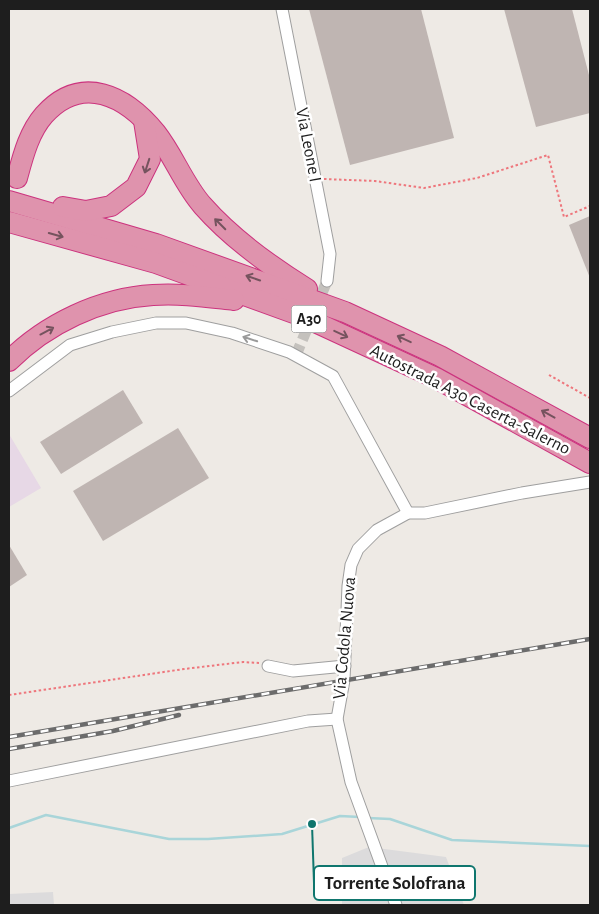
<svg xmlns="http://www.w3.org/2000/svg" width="599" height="914" font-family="'Alegreya Sans',sans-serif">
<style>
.residential{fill:#dcdbdc}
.industrial{fill:#e7d8e6}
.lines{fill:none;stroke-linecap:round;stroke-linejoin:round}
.stream{stroke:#a9d5d9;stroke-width:2.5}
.building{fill:#bfb5b2}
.street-tunnel{stroke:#c4c1bd;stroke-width:11;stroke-dasharray:11 5.5;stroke-linecap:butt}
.street-casing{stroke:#9f9f9f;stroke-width:13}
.highway-casing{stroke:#cc337e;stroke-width:22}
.path{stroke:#ee767c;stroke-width:2;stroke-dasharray:2.5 2.5;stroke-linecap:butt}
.street{stroke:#fff;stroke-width:11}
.highway{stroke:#df93ad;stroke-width:20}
.rail-casing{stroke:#6c6c6c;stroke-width:4.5}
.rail{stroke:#fff;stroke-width:2.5;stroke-dasharray:8;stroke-linecap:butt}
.oneway{stroke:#75535e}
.oneway2{stroke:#9a9a9a}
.labels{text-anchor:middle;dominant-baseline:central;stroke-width:5;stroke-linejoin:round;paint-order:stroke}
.shield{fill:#fff;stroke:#626262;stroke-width:1}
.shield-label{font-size:16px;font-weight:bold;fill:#1e1e1e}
.street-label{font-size:18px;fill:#1e1e1e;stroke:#fff}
.leader{fill:none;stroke:#0f766e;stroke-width:2}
.callout-dot{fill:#0f766e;stroke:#fff;stroke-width:2}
.callout{fill:#fff;stroke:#0f766e;stroke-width:2}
.callout-label{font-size:19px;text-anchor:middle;font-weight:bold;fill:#1e1e1e}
</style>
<rect width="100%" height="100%" fill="#eeeae5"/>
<g class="residential">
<polygon points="369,847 446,857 464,905 342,905 342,858"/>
<polygon points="53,892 54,905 9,905 9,894"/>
</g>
<polygon class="industrial" points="9,434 41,488 9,507"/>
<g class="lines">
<g class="stream">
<polyline points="368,818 390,819 452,840 590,846"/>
<polyline points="9,828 46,815 169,839 208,839 282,834 340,816 360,817"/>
</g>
</g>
<g class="building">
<polygon points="309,9 421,9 454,138 350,165"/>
<polygon points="504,9 572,9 590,79 590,113 536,127"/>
<polygon points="590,216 590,278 569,225"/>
<polygon points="123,390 143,423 61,474 40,442"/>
<polygon points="178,428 209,478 103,541 73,491"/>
<polygon points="9,545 27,575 9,587"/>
</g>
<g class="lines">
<polyline class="street-tunnel" points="296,355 327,281"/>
<defs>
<g id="street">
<polyline points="282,9 330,254 327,281"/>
<polyline points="9,391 70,345 112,332 156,323 186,323 232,333 289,352 333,376 408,513"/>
<polyline points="268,666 293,671 345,666"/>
<polyline points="9,781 308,721 337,719"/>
<polyline points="396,905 351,782 337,719 344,680 348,586 351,565 358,549 377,530 408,513 425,513 522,493 590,482"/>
</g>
<g id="highway">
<path d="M17,178c6,-22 12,-46 27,-63 38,-42 82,-19 112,18 18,23 28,52 47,73 29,33 67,60 104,83"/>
<polyline points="9,201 156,244 345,312 440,356 590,438"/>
<polyline points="63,207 86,211 111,206 136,187 150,159 144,121"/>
<polyline points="9,222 156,263 302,316 436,378 590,463"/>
<path d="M9,361c37,-37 91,-63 144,-66 27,-2 54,2 81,5"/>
</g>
</defs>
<use href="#street" class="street-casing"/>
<use href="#highway" class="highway-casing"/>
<g class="path">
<polyline points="324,179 375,181 424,188 477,178 548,155 564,217 590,206"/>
<polyline points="549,375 590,398"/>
<polyline points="9,695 184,669 243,662 259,663"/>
</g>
<use href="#street" class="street"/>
<use href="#highway" class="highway"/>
<defs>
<g id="rail">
<polyline points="9,737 590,639"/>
<polyline points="9,749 113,731 179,715"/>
</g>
</defs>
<use href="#rail" class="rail-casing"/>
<use href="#rail" class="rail"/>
</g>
<defs><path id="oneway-shaft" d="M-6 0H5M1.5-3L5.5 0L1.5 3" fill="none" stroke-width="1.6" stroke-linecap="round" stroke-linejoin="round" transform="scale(1.25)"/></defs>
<g class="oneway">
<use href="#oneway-shaft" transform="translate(147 166) rotate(108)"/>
<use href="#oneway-shaft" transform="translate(220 224) rotate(-135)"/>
<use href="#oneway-shaft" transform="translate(56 235) rotate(16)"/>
<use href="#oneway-shaft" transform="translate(253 278) rotate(-161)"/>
<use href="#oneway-shaft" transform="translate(47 331) rotate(-28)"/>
<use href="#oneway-shaft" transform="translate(341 334) rotate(25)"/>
<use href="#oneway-shaft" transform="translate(404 339) rotate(-155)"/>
<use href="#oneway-shaft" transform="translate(548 414) rotate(-151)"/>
</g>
<use class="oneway2" href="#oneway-shaft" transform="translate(250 339) rotate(-162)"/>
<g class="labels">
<rect class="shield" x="291.5" y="305.5" width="35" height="27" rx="4"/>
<g class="shield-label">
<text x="309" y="319">A30</text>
</g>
<g class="street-label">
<text transform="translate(308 145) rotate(79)">Via Leone I</text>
<text transform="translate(470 400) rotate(27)">Autostrada A30 Caserta-Salerno</text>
<text transform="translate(345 638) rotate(-85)">Via Codola Nuova</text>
</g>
</g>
<path class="leader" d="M312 824L314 883"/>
<circle class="callout-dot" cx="312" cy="824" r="5"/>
<rect class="callout" x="314" y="866" width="161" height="34" rx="5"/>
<g class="callout-label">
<text x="395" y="889">Torrente Solofrana</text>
</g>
<rect width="599" height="914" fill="none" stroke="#1e1e1e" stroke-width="20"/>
</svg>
